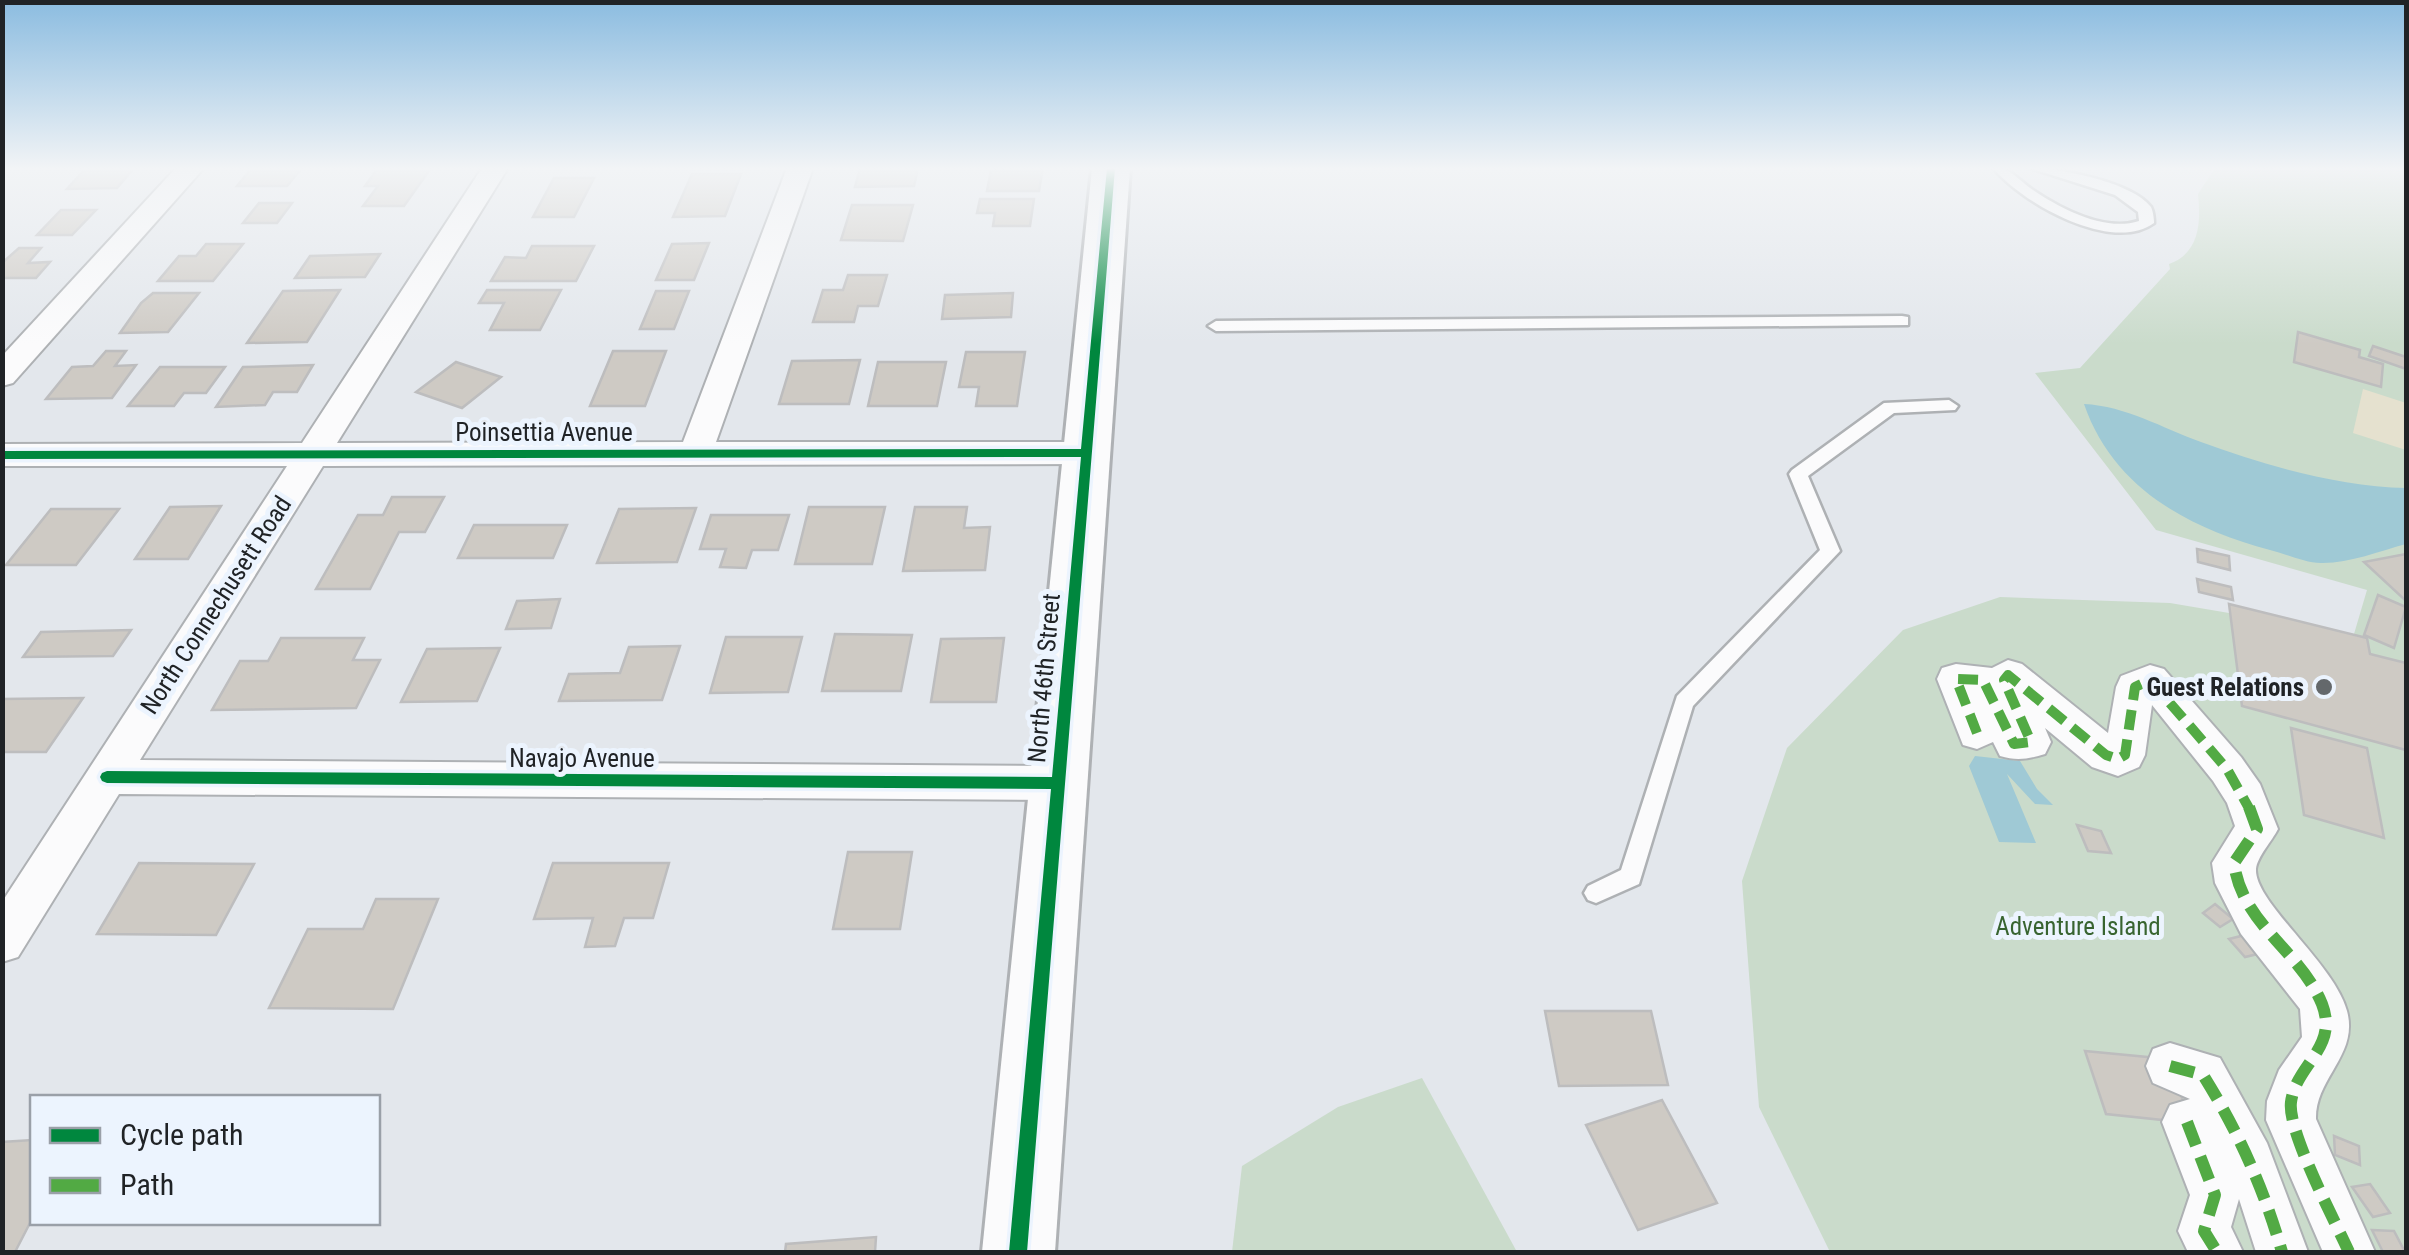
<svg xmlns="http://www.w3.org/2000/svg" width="2409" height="1255" font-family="'Roboto Condensed',sans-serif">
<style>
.green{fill:#cadbcb}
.sand{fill:#e5e1cf}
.water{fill:#9fc9d5}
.building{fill:#cecac4;stroke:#bdbdbe;stroke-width:2.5}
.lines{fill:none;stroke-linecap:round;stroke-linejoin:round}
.lane-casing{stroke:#aeb1b4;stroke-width:5}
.street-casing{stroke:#aeb1b4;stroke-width:4}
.secondary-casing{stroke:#aeb1b4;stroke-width:6}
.lane{fill:#fbfbfc;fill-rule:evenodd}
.street{fill:#fbfbfc;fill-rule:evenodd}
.secondary{fill:#fbfbfc;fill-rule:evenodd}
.quiet-far1{stroke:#52aa44;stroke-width:10;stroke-dasharray:20 10;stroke-linecap:butt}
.quiet{stroke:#52aa44;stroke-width:12;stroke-dasharray:25 12;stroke-linecap:butt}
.cycleway-casing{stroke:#ecf4fe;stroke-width:7}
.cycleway{fill:#00873e;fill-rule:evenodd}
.poi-dot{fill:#64686b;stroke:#ecf4fe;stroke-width:4}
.labels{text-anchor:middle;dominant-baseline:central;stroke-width:10;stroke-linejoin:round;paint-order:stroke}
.street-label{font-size:25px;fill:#202326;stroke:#ecf4fe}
.poi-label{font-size:25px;font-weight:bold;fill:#202326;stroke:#ecf4fe;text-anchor:end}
.park-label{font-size:25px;fill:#386430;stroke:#ecf4fe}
</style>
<rect width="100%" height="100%" fill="#e3e7ec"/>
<g class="green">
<path d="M2215,168h191v1084h-576l-71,-145 -17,-226 45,-133 116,-118 97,-33 170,6 184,31 13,-44 -211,-60 -121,-157 45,-5 90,-99 -1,-5c31,-11 32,-42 29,-70z"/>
<polygon points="1422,1078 1517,1252 1232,1252 1242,1166 1338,1107"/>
</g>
<polygon class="sand" points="2363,389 2406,403 2406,450 2353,433"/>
<g class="water">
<path d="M2084,404c42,2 78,24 117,38 65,24 137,44 205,46v56c-26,7 -56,19 -83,19 -16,1 -36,-9 -53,-13 -82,-22 -157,-62 -186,-146z"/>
<polygon points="1975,756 2020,761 2037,789 2053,805 2035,804 2007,774 2036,843 1999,842 1969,766"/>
</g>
<g class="building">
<polygon points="86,168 134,168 117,188 67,189"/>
<polygon points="252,168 302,168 287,186 237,186"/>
<polygon points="378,168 431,168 404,206 363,206 378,186 365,186"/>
<polygon points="860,168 918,168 914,186 855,187"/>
<polygon points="1008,168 1043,168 1039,191 987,191 991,170"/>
<polygon points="692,174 741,174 725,216 673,217"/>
<polygon points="554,178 594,178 574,217 533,217"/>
<polygon points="980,199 1034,199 1030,226 993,226 995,213 977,213"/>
<polygon points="259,203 292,203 277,223 243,223"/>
<polygon points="852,205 913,205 903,241 841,240"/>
<polygon points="61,210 96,210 72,235 37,235"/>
<polygon points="709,243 694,280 656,280 672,244"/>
<polygon points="206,244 243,244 213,281 158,281 179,256 196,256"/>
<polygon points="532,246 594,246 576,281 491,281 505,257 526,258"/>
<polygon points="19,248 41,248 28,263 50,262 36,278 2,278 2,263"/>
<polygon points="380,254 365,277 295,278 310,256"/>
<polygon points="848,275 887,275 878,306 858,306 854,322 813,322 823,290 843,290"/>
<polygon points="340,290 307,342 247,343 283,291"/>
<polygon points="487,290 561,290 540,330 490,330 504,303 479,303"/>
<polygon points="656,291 689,291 674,329 640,329"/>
<polygon points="153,293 199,293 168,332 120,333 141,303"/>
<polygon points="1013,293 1011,317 942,319 945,295"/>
<polygon points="2298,332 2360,350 2359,357 2383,364 2381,387 2294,362"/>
<polygon points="2373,346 2406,357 2406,369 2369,356"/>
<polygon points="106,351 126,351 115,366 136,365 112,398 46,399 72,367 93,366"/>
<polygon points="613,351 666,351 645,406 590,406"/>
<polygon points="966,352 1025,352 1017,406 976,406 979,387 959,387"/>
<polygon points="860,360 849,404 779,404 792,361"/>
<polygon points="456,362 501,377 462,408 416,392"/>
<polygon points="878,362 946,362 937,406 868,406"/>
<polygon points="313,365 297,392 273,392 265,405 216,407 243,367"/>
<polygon points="160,367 225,367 206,393 184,393 174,406 128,406"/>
<polygon points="392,497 444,497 425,532 399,532 370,589 316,589 358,515 383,515"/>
<polygon points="221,506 188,559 135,559 170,507"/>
<polygon points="809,507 885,507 872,564 795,564"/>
<polygon points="915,507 967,507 964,528 990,527 985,570 903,571"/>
<polygon points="696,508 677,562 597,563 619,509"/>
<polygon points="51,509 119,509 76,565 6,565"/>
<polygon points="711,515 789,515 778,550 752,550 746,568 720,567 726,549 700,549"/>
<polygon points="474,525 567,525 553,558 458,558"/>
<polygon points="2197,549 2229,556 2230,570 2198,562"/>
<polygon points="2406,554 2406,601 2364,562"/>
<polygon points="2197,579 2231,587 2233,600 2199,592"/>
<polygon points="2378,595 2406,607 2394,648 2364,635"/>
<polygon points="560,599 551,628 506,629 517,601"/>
<polygon points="2229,604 2367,638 2370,654 2406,663 2406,750 2242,706"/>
<polygon points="131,630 113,656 23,657 41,632"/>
<polygon points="835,634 912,635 901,691 822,691"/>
<polygon points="726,637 802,637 788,692 710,693"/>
<polygon points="281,638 364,638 353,660 380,660 356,708 212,710 240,661 268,661"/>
<polygon points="1004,638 996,702 931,702 941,639"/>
<polygon points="680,646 662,700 559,701 569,674 620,673 629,647"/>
<polygon points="500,648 477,701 401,702 427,649"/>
<polygon points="83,698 46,752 2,752 2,699"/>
<polygon points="2291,728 2367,748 2384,838 2304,815"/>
<polygon points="2077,825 2101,831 2111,853 2088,851"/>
<polygon points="848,852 912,852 900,929 833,929"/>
<polygon points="139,863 254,864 216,935 97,934"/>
<polygon points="553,863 669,863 653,918 624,918 615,946 585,947 593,918 534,919"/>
<polygon points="376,899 438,899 393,1009 269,1008 308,929 363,929"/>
<polygon points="2215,904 2233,919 2220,927 2203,913"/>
<polygon points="2245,935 2262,953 2245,957 2229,939"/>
<polygon points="1545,1011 1651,1011 1668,1085 1559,1086"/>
<polygon points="2085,1051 2168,1059 2191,1123 2106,1114"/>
<polygon points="1662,1100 1717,1203 1638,1230 1586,1125"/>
<polygon points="2334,1136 2359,1146 2360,1165 2335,1155"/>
<polygon points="32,1140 32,1219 15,1252 2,1252 2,1142"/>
<polygon points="2370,1184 2390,1213 2373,1217 2352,1187"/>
<polygon points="2372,1230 2394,1231 2405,1252 2383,1252"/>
<polygon points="876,1237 875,1252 785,1252 786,1244"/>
</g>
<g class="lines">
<defs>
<g id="lane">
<path d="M1993,168c19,0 25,12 40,22 28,19 72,42 106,31l-1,-9 -23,-17 -85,-27c29,0 102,14 121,39 2,4 3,12 3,16 -42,31 -132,-20 -161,-55z"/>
<polygon points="1902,316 1908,317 1908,325 1216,331 1208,326 1216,321"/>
<polygon points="1949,400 1958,406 1955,410 1894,413 1808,476 1840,551 1693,706 1639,884 1596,903 1588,900 1584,893 1588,886 1621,870 1677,696 1820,550 1789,474 1792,470 1884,403"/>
</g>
<g id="street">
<polygon points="176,168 204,168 13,383 2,386 2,356"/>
<polygon points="482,168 508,168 337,443 683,442 787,168 813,168 716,442 1085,442 1097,445 1102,453 1097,461 1085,464 323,466 140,760 1057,766 1072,771 1078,783 1072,795 1057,800 119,794 18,957 2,962 2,902 287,466 2,466 2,444 302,443"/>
<path d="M2008,660l14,4 86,69 8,-46 5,-11 29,-11 14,4 77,88 19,27 18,45c-6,12 -21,28 -22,40 -2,33 78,94 91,142 12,44 -32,67 -31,108l59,133h-52l-57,-132 1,-19 12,-31 23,-33 -2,-28 -59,-75 -26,-51 -3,-20 23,-37 -8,-23 -14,-22 -61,-76 -7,50 -6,12 -21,9 -26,-9 -47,-39 6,14 -6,12c-17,5 -28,7 -45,2l-7,-14 -16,7 -14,-4 -26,-66 5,-11 14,-4 36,4z"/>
<polygon points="2170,1043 2220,1058 2267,1143 2308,1252 2256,1252 2239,1199 2231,1227 2243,1252 2188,1252 2178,1231 2190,1195 2162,1122 2170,1105 2190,1099 2153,1083 2146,1066 2153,1049"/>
</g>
<polygon id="secondary" points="1092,168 1130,168 1055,1252 982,1252"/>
</defs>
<use href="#lane" class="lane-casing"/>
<use href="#street" class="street-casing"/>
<use href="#secondary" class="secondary-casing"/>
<use href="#lane" class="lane"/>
<use href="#street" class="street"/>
<use href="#secondary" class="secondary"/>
<polyline class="quiet-far1" points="1977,733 1956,679 1983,680 2014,744 2031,742 2004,680 2008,675 2106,755 2118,759 2125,755 2135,687 2150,680 2227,769 2250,810"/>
<g class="quiet">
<path d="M2249,807l8,22 -23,34c8,62 66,87 88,141 17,44 -26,60 -31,98 -4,29 44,119 58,150"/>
<path d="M2170,1066l33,9c35,56 61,114 79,177"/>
<polyline points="2187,1122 2215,1195 2204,1231 2217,1252"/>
</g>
<defs>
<polygon id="cycleway" points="1107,168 1115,168 1027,1252 1009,1252 1051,789 107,783 102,781 100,777 102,773 107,771 1052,777 1081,457 2,459 2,451 1081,449"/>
</defs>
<use href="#cycleway" class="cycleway-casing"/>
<use href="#cycleway" class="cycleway"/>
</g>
<linearGradient id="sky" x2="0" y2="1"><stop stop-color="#8bbce0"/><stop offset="0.49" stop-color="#f2f4f6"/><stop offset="1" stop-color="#f2f4f6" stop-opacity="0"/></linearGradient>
<rect width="2409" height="344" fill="url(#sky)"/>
<circle class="poi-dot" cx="2324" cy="687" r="10"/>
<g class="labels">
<g class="street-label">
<text x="544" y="432">Poinsettia Avenue</text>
<text transform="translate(216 605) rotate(-57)">North Connechusett Road</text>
<text transform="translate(1044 678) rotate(-85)">North 46th Street</text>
<text x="582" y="758">Navajo Avenue</text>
</g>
<g class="poi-label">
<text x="2304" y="687">Guest Relations</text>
</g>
<g class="park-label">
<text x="2078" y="926">Adventure Island</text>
</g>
</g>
<rect width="2409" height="1255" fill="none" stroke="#202326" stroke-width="10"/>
<rect x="30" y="1095" width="350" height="130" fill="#ecf4fe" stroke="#9aa0a8" stroke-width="2.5"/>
<rect x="50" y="1128" width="50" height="15" fill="#00873e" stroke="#9aa0a8" stroke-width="2.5"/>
<text x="120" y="1145" font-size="30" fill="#202326">Cycle path</text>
<rect x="50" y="1178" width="50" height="15" fill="#52aa44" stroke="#9aa0a8" stroke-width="2.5"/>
<text x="120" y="1195" font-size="30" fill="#202326">Path</text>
</svg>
